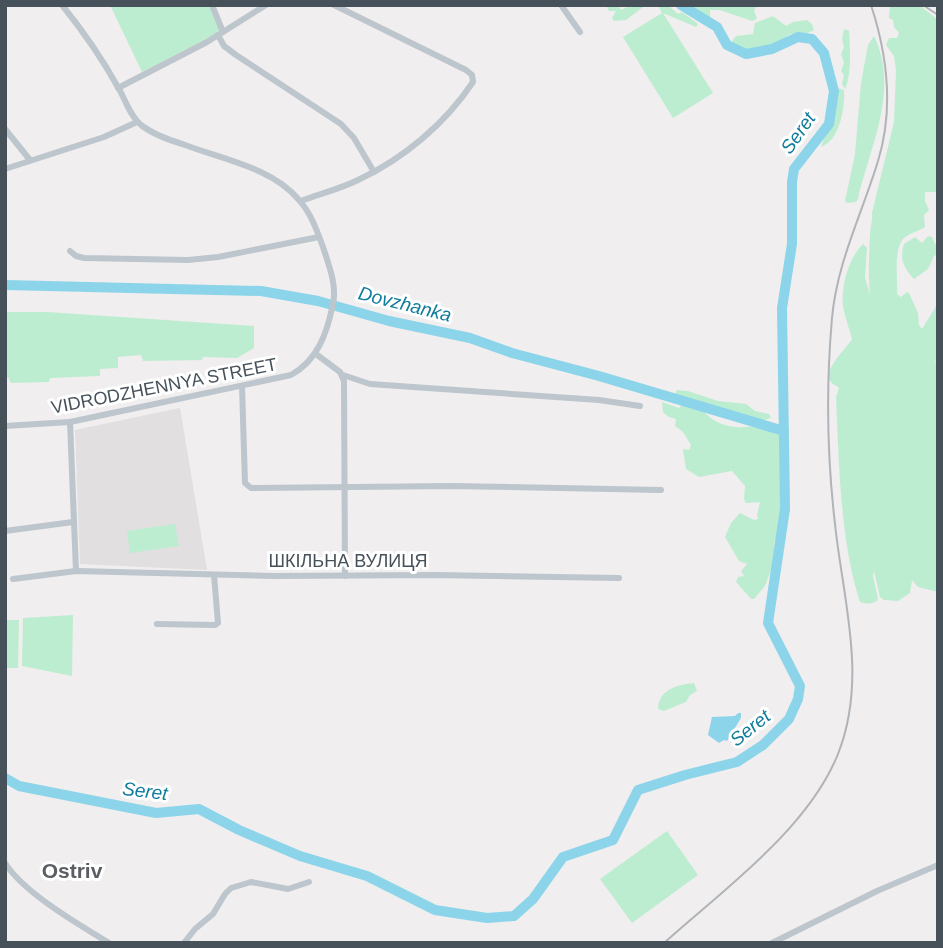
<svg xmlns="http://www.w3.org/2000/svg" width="943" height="948" font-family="Arial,sans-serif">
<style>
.education{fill:#e1dfdf}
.green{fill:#bdedd0}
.water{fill:#8cd4e9}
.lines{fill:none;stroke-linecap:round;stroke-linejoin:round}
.river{stroke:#8cd4e9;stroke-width:10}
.minor{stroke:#bdc5cd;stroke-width:6}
.rail{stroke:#b0b3b8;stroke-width:2}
.labels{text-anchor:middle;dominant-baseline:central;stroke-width:6;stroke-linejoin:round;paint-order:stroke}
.street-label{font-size:18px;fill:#47515a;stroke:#fff}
.water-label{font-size:19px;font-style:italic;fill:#117c9c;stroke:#fff}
.quarter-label{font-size:21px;font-weight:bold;fill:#5b5e62;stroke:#fff}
</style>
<rect width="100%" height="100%" fill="#f0eeee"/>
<polygon class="education" points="180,408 207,570 80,564 75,430"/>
<g class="green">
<polygon points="110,5 210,5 220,30 210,37 142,72"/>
<polygon points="606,5 618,5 621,10 631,5 651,5 643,7 626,20 614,21 612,18 616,11 609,11"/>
<polygon points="658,5 669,6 678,14 682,12 698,24 696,27 663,13 713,93 673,118 623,37 662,13"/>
<polygon points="681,5 758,5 754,10 757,19 752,21 720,10 710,10 710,17 694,17"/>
<path d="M890,5l32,2 16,13v169l-3,3h-10v9l4,9 -5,5 1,12c-6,4 -15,6 -21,11 -11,11 -6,41 -7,56l4,3 6,-5 2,1 9,20 1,12 3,4 16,-26v53l-4,8 4,-5v233l-20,-5 -6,-7 -2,13 -12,8 -14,-1 -4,-3 -6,-26 -1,5 5,23c-4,6 -12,5 -18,3 -20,-61 -21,-140 -24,-205l3,-9c-2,-3 -6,-3 -8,-6 -10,-11 16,-34 21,-43 -3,-11 -7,-22 -9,-33 -2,-20 5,-47 20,-62l4,4 -2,29 5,19c-2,-21 -1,-41 0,-61 0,-8 3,-14 2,-22l22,-91 2,-52 -2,-14 -8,-11 3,-7h8l2,-5 -5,-6 -1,-7 -4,-2z"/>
<path d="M773,16l13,10 7,-4 14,-2 5,4 2,6 -16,7 -8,-3c-22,17 -29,26 -57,11l-1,-4 4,-5 17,-2 2,-11z"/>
<path d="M844,29l5,2c1,16 3,44 -4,58l-3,-5 2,-9 -3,-4 3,-8 -3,-9 3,-7 -2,-8z"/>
<path d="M874,36c26,54 -4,111 -16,163l-2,3 -9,1 -2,-2 10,-47 6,-71 7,-38z"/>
<path d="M837,88l7,2c1,18 -4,50 -23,57l12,-35z"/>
<path d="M928,236l4,1 3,7 3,1v9l-4,2 -6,13 -14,10c-10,-11 -15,-20 -10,-35l11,-7 7,6z"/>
<polygon points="5,312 47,312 254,326 254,348 237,358 203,357 202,360 143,361 141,355 118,357 118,368 100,369 100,376 50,378 49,382 11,383 8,377 5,377"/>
<path d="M677,390l11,1 30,10 28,3 9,7 14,3 2,4 -16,5 -51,-11c18,19 43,18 66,9l14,16v20l3,11 -7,16 6,17 -7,16 1,14 -6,12 2,14 -11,29 -11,13h-3l-15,-17 2,-5 6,-1 -3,-5 6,-7 -8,-3 -14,-24 6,-14 9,-10 14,7 4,-1 -1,-4 3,-13 -14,1 -2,-4 1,-13 -13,-15 -33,6 -13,-8 -3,-20 6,1 2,-5 -8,-13 -8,-6 1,-7 -7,-2 -6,-5 -1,-10 17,6 2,-2 -7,-10z"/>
<polygon points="175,524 179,546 130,553 127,531"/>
<polygon points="73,615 72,676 22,666 23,618"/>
<polygon points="5,620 19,620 18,668 5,668"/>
<path d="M694,683l3,8 -7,4 -4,7 -22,9 -6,-2c1,-20 19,-24 36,-26z"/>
<polygon points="667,831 698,875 632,923 600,879"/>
</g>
<polygon class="water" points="738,713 741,713 741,718 727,741 724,740 719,743 708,735 712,717 735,716"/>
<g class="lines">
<g class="river">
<polyline points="5,285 261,291 318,301 389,321 470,338 512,353 599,376 784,431"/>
<polyline points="5,778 19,786 156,813 199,809 239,830 300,856 367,876 435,910 487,918 514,916 533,899 563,857 613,840 638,790 685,775 737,762 763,745 789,719 798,699 800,686 768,623 785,509 782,308 792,244 792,182 794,169 829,124 834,91 824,53 812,39 798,37 772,49 746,54 727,45 717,27 681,5"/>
</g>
<g class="minor">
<polyline points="212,5 223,32"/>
<polyline points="561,5 580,32"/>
<polyline points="218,35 224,46 236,55 341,124 354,138 374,172"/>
<polyline points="118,88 207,42 266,5"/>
<polyline points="5,129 30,160"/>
<polyline points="5,169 104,137 137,122"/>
<path d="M301,201c18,-7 39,-12 57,-21 45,-21 87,-56 115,-98l-1,-7 -6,-5 -132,-65"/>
<polyline points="70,251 76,256 84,258 188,260 218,257 319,237"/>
<polyline points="316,354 340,372 344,381 345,576"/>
<polyline points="343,375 370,384 599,400 640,406"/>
<polyline points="242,386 245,483 251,488 451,486 661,490"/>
<polyline points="70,422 76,571"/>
<path d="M5,426l65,-4 221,-47c27,-15 36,-42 42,-71 4,-19 -4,-38 -10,-57 -6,-16 -12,-34 -24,-47 -26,-32 -77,-41 -114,-55 -15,-5 -31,-10 -44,-20 -11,-9 -15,-24 -22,-36 -16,-29 -36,-58 -57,-84"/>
<polyline points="5,531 73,522"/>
<polyline points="13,579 76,571 274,576 435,575 619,578"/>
<polyline points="157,624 215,625 218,623 214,575"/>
<path d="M5,863c19,30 73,61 104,80"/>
<polyline points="184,943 195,929 213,914 225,894 231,888 251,882 288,889 309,882"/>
<polyline points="772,943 877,891 938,865"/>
</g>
<g class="rail">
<polyline points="923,5 938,15"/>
<path d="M664,943c60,-54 144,-114 174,-189 30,-76 5,-153 -3,-230 -8,-68 -9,-138 -3,-206 5,-56 30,-104 46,-157 16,-52 10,-104 -7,-156"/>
</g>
</g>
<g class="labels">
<g class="street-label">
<text transform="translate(164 386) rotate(-11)">VIDRODZHENNYA STREET</text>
<text x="348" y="561">ШКІЛЬНА ВУЛИЦЯ</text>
</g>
<g class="water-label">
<text transform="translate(798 133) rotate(-55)">Seret</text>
<text transform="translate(405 304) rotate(14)">Dovzhanka</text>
<text transform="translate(750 728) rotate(-39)">Seret</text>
<text transform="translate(145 791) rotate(7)">Seret</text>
</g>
<g class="quarter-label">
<text x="72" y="870">Ostriv</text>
</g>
</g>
<rect width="943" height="948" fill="none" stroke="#47515a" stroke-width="14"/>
</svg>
